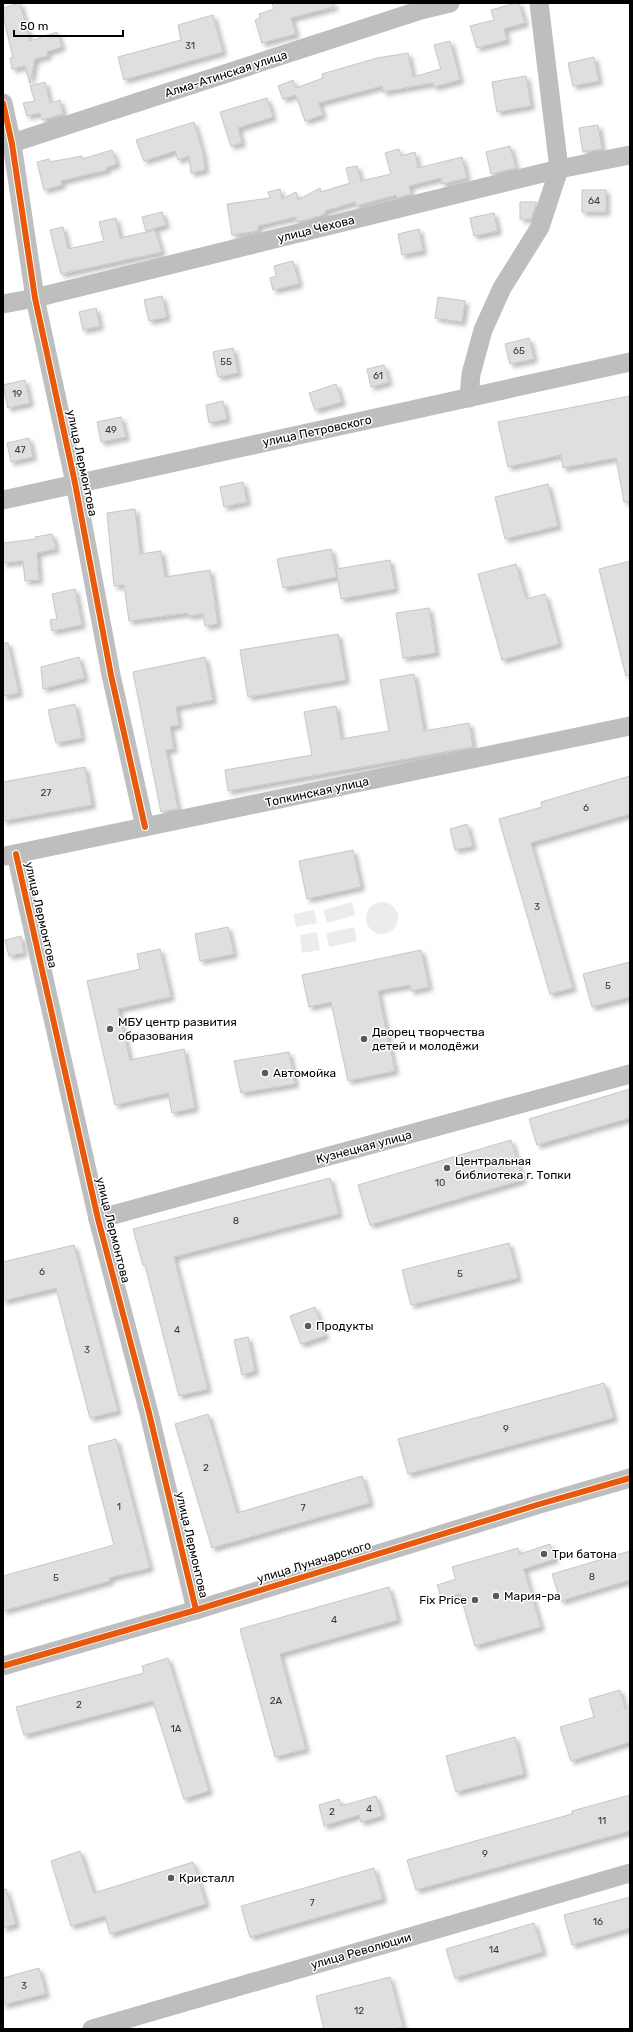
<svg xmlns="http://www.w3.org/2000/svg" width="633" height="2032" font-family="Rubik,sans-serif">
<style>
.green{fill:#ececec}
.building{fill:#dfdfdf;stroke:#c7c7c7;filter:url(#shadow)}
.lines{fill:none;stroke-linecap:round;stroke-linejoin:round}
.minor{stroke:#bebebe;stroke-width:19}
.cycleway-casing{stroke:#fff;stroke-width:8}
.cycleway{stroke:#e8590c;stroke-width:6}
.poi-dot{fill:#595959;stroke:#fff;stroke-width:1.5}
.labels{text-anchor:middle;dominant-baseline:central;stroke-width:3;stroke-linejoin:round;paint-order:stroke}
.number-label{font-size:10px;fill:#383838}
.street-label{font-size:12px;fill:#000;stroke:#fff}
.poi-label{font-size:12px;fill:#000;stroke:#fff;text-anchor:start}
</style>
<defs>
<filter id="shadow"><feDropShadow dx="3.5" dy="3.5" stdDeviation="2" flood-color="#0004"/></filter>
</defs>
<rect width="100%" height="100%" fill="#fff"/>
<g class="green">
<circle cx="382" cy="918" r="16"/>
<polygon points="352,902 355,915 327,923 323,910"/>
<polygon points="314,910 317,923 296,927 294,914"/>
<polygon points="354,927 357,941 329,947 326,933"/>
<polygon points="317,932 320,950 302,953 300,935"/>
</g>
<g class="building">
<polygon points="20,3 30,41 57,32 62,47 47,52 48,56 35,59 30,84 25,66 12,69 10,58 13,58 3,15 3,8"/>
<polygon points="272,3 334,3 334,7 291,18 296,34 262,43 255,20 260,18 259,14 274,9"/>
<polygon points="516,3 519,3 525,23 504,29 507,40 477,48 470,26 494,20 491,10"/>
<polygon points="213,15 223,52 124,80 118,57 181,40 178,25"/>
<polygon points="450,41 460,80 434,87 433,83 383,92 382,86 319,103 323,115 305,121 296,95 283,99 278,86 293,80 296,88 323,78 322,74 377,58 408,53 413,77 441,69 434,45"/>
<polygon points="594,57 599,81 573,86 568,63"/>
<polygon points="526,76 531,106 497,112 492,82"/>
<polygon points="45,82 50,103 60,100 63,114 42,120 40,113 27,116 23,103 35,101 30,86"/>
<polygon points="267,98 273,117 238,128 242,143 231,146 220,112"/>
<polygon points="194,122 203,153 205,170 191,173 189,156 178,160 175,151 144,161 136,140"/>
<polygon points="598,125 602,149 583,152 579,128"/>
<polygon points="510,146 516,168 491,174 486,152"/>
<polygon points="399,149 401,156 415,152 418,168 462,157 467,178 442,184 441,178 409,186 411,194 397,198 396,195 356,206 355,202 325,211 325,214 313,218 297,222 295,217 258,226 258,231 232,235 227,204 270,198 268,192 280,189 282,199 296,192 298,200 320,188 321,192 350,183 346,168 357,166 361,181 391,174 385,153"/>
<polygon points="112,150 117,164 106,168 107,170 61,181 62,185 44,190 37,162 49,159 50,162 82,156 82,159"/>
<rect x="582" y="190" width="24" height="22"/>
<polygon points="520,202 537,202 531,219 520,219"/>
<polygon points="162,212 166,225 146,231 142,217"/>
<polygon points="494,213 498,231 474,236 470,218"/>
<polygon points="116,218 120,238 155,230 162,252 61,274 50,230 63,227 68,249 104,241 99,222"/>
<polygon points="419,229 423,251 402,255 398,234"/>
<polygon points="293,261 299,284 273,290 270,278 276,276 274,266"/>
<polygon points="162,296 167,317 149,321 144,300"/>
<polygon points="438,297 465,301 462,322 435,318"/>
<polygon points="96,308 100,326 83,330 79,312"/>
<polygon points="529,338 534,359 510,364 505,344"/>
<polygon points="233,348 238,373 218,377 213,352"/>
<polygon points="384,365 389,382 371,387 367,369"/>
<polygon points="25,380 30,403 8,408 3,385"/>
<polygon points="336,384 342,402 315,410 309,393"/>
<polygon points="630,396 630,501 624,502 616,458 563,468 561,455 508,467 498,422"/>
<polygon points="223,401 227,419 209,423 206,405"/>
<polygon points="121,417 126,437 101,442 97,422"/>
<polygon points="29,438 33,457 11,462 7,443"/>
<polygon points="243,482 247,502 224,507 220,487"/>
<polygon points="548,484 558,526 505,539 495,497"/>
<polygon points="135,509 140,554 161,551 165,577 210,570 218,624 205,626 203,614 188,616 188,613 129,621 124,585 114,586 107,513"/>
<polygon points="52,534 56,549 37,553 39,580 25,581 23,561 3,563 3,543 36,539 35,537"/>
<polygon points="331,549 337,577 283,588 277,559"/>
<polygon points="390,560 395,589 341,599 336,569"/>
<polygon points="630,561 630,675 626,676 599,569"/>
<polygon points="516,564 526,599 545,594 559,644 502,660 478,574"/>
<polygon points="75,589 82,625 52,631 50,620 57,619 52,594"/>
<polygon points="429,608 436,653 403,658 396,613"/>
<polygon points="338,634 346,680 248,697 240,650"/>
<polygon points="3,643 8,643 19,693 3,696"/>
<polygon points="79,657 85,678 43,689 41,667"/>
<polygon points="205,657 213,700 176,707 179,725 170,727 174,749 166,750 178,809 161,812 133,672"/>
<polygon points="414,674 424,731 469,723 473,747 228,791 225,770 312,755 304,712 336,706 341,739 389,731 380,680"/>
<polygon points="75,704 82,738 56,743 48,710"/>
<polygon points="85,767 92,805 3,821 3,782"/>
<polygon points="630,776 630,814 531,843 573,988 550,994 499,819 542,807 541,802"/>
<polygon points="467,824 473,846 455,850 450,829"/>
<polygon points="353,850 361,887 307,899 299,861"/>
<polygon points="228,927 234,954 200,961 195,934"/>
<polygon points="21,936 24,953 9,956 5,940"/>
<polygon points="160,949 171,997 118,1009 130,1060 184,1049 195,1108 172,1113 168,1093 115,1105 87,981 140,969 137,954"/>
<polygon points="421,950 429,987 411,991 410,985 378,991 395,1071 348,1081 331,1002 309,1007 302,975"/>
<polygon points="630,962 630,997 592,1007 583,974"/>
<polygon points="289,1052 295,1084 241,1093 234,1061"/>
<polygon points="630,1089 630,1118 537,1145 529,1119"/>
<polygon points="511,1140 523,1180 370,1225 358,1185"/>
<polygon points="330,1178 339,1214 174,1257 208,1389 179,1396 145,1265 143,1265 133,1229"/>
<polygon points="509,1243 518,1278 411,1305 402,1270"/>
<polygon points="74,1245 118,1411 90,1418 56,1288 3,1301 3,1262"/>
<polygon points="315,1307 325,1336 301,1344 290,1316"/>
<polygon points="248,1337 255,1371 242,1375 234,1340"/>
<polygon points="604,1383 614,1418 408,1474 398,1439"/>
<polygon points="208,1414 237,1513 362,1476 370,1503 212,1548 175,1424"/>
<polygon points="116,1439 150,1568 109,1578 110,1581 3,1611 3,1576 114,1545 88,1446"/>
<polygon points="550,1544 555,1559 524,1569 541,1627 475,1646 460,1594 442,1599 437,1585 456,1579 452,1567 518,1548 520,1554"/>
<polygon points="630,1551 630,1580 561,1601 552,1574"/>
<polygon points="389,1587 398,1620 280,1654 306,1749 275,1757 240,1629"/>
<polygon points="168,1658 209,1791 184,1799 153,1701 24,1735 16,1707 144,1673 142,1666"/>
<polygon points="620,1690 625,1709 630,1707 630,1742 571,1761 560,1727 594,1717 589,1699"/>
<polygon points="515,1737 524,1774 456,1792 446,1756"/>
<polygon points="630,1795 630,1831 416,1890 407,1860 572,1814 572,1811"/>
<polygon points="376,1796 382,1816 361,1822 359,1815 324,1826 319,1805 339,1799 341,1806"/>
<polygon points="80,1851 94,1893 193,1862 206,1904 110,1934 105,1916 71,1926 51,1861"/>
<polygon points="374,1868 383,1899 250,1937 241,1906"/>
<polygon points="6,1889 16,1924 3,1928 3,1890"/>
<polygon points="630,1897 630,1928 572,1945 564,1915"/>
<polygon points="534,1923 543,1952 455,1978 446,1949"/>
<polygon points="39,1968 46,1994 3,2005 3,1978"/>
<polygon points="390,1977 403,2027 394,2029 324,2029 316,1996"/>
</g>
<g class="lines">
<g class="minor">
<polyline points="3,103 12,144 35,298 75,483 111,675 145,827"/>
<polyline points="3,146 421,10 450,3"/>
<polyline points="3,304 35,298 559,169 630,155"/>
<polyline points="469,398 471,374 483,330 502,288 540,227 559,169 539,3"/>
<polyline points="3,500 630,362"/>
<polyline points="16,854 98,1219 149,1413 196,1610"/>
<polyline points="5,856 630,726"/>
<polyline points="98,1219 630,1074"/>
<polyline points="3,1666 196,1610 540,1504 630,1478"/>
<polyline points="92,2029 630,1873"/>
</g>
<defs>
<g id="cycleway">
<polyline points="3,103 12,144 35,298 75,483 111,675 145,827"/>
<polyline points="16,854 98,1219 149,1413 196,1610"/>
<polyline points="3,1666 196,1610 540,1504 630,1478"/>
</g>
</defs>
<use href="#cycleway" class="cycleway-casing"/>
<use href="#cycleway" class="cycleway"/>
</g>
<g class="poi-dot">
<circle cx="110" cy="1029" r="4"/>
<circle cx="364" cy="1039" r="4"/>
<circle cx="265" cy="1073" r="4"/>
<circle cx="447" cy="1168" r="4"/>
<circle cx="308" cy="1326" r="4"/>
<circle cx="544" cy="1554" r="4"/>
<circle cx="496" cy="1596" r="4"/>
<circle cx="475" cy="1600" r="4"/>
<circle cx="171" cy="1878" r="4"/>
</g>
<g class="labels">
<g class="number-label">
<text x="190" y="46">31</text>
<text x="594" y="201">64</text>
<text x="519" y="351">65</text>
<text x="226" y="362">55</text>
<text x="378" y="376">61</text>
<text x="17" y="394">19</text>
<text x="111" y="430">49</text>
<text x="20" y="450">47</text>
<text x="46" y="793">27</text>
<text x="586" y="808">6</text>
<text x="537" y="907">3</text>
<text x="608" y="986">5</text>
<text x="440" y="1183">10</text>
<text x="236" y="1221">8</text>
<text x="42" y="1272">6</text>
<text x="460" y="1274">5</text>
<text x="177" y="1330">4</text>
<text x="87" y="1350">3</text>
<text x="506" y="1429">9</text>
<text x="206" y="1468">2</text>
<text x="119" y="1507">1</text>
<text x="303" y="1508">7</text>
<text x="592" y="1577">8</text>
<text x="56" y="1578">5</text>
<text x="334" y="1620">4</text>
<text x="276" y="1701">2А</text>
<text x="79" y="1705">2</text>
<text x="176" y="1729">1А</text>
<text x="369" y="1809">4</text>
<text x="332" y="1812">2</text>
<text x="602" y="1821">11</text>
<text x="485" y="1854">9</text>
<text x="312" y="1903">7</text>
<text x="598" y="1922">16</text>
<text x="494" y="1950">14</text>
<text x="24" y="1986">3</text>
<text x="359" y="2011">12</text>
</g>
<g class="street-label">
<text transform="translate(226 74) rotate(-18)">Алма-Атинская улица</text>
<text transform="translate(316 229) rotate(-14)">улица Чехова</text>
<text transform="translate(317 431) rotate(-12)">улица Петровского</text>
<text transform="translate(82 463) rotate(78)">улица Лермонтова</text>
<text transform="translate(317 792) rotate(-12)">Топкинская улица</text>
<text transform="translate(41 915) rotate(77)">улица Лермонтова</text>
<text transform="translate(364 1147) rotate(-15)">Кузнецкая улица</text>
<text transform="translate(113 1230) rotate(76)">улица Лермонтова</text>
<text transform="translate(192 1545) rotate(77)">улица Лермонтова</text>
<text transform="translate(314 1562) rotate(-17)">улица Луначарского</text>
<text transform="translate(361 1951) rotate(-16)">улица Революции</text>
</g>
<g class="poi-label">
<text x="118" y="1022">МБУ центр развития<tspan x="118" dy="14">образования</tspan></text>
<text x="372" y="1032">Дворец творчества<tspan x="372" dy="14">детей и молодёжи</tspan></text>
<text x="273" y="1073">Автомойка</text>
<text x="455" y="1161">Центральная<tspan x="455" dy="14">библиотека г. Топки</tspan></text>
<text x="316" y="1326">Продукты</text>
<text x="552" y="1554">Три батона</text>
<text x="504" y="1596">Мария-ра</text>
<text x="467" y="1600" text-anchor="end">Fix Price</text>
<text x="179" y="1878">Кристалл</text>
</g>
</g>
<rect width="633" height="2032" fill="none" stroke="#000000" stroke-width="8"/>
<path d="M14 30v6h109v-6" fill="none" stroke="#000000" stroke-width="2"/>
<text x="20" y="30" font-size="12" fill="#000000" stroke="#ffffff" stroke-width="3" paint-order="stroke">50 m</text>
</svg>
